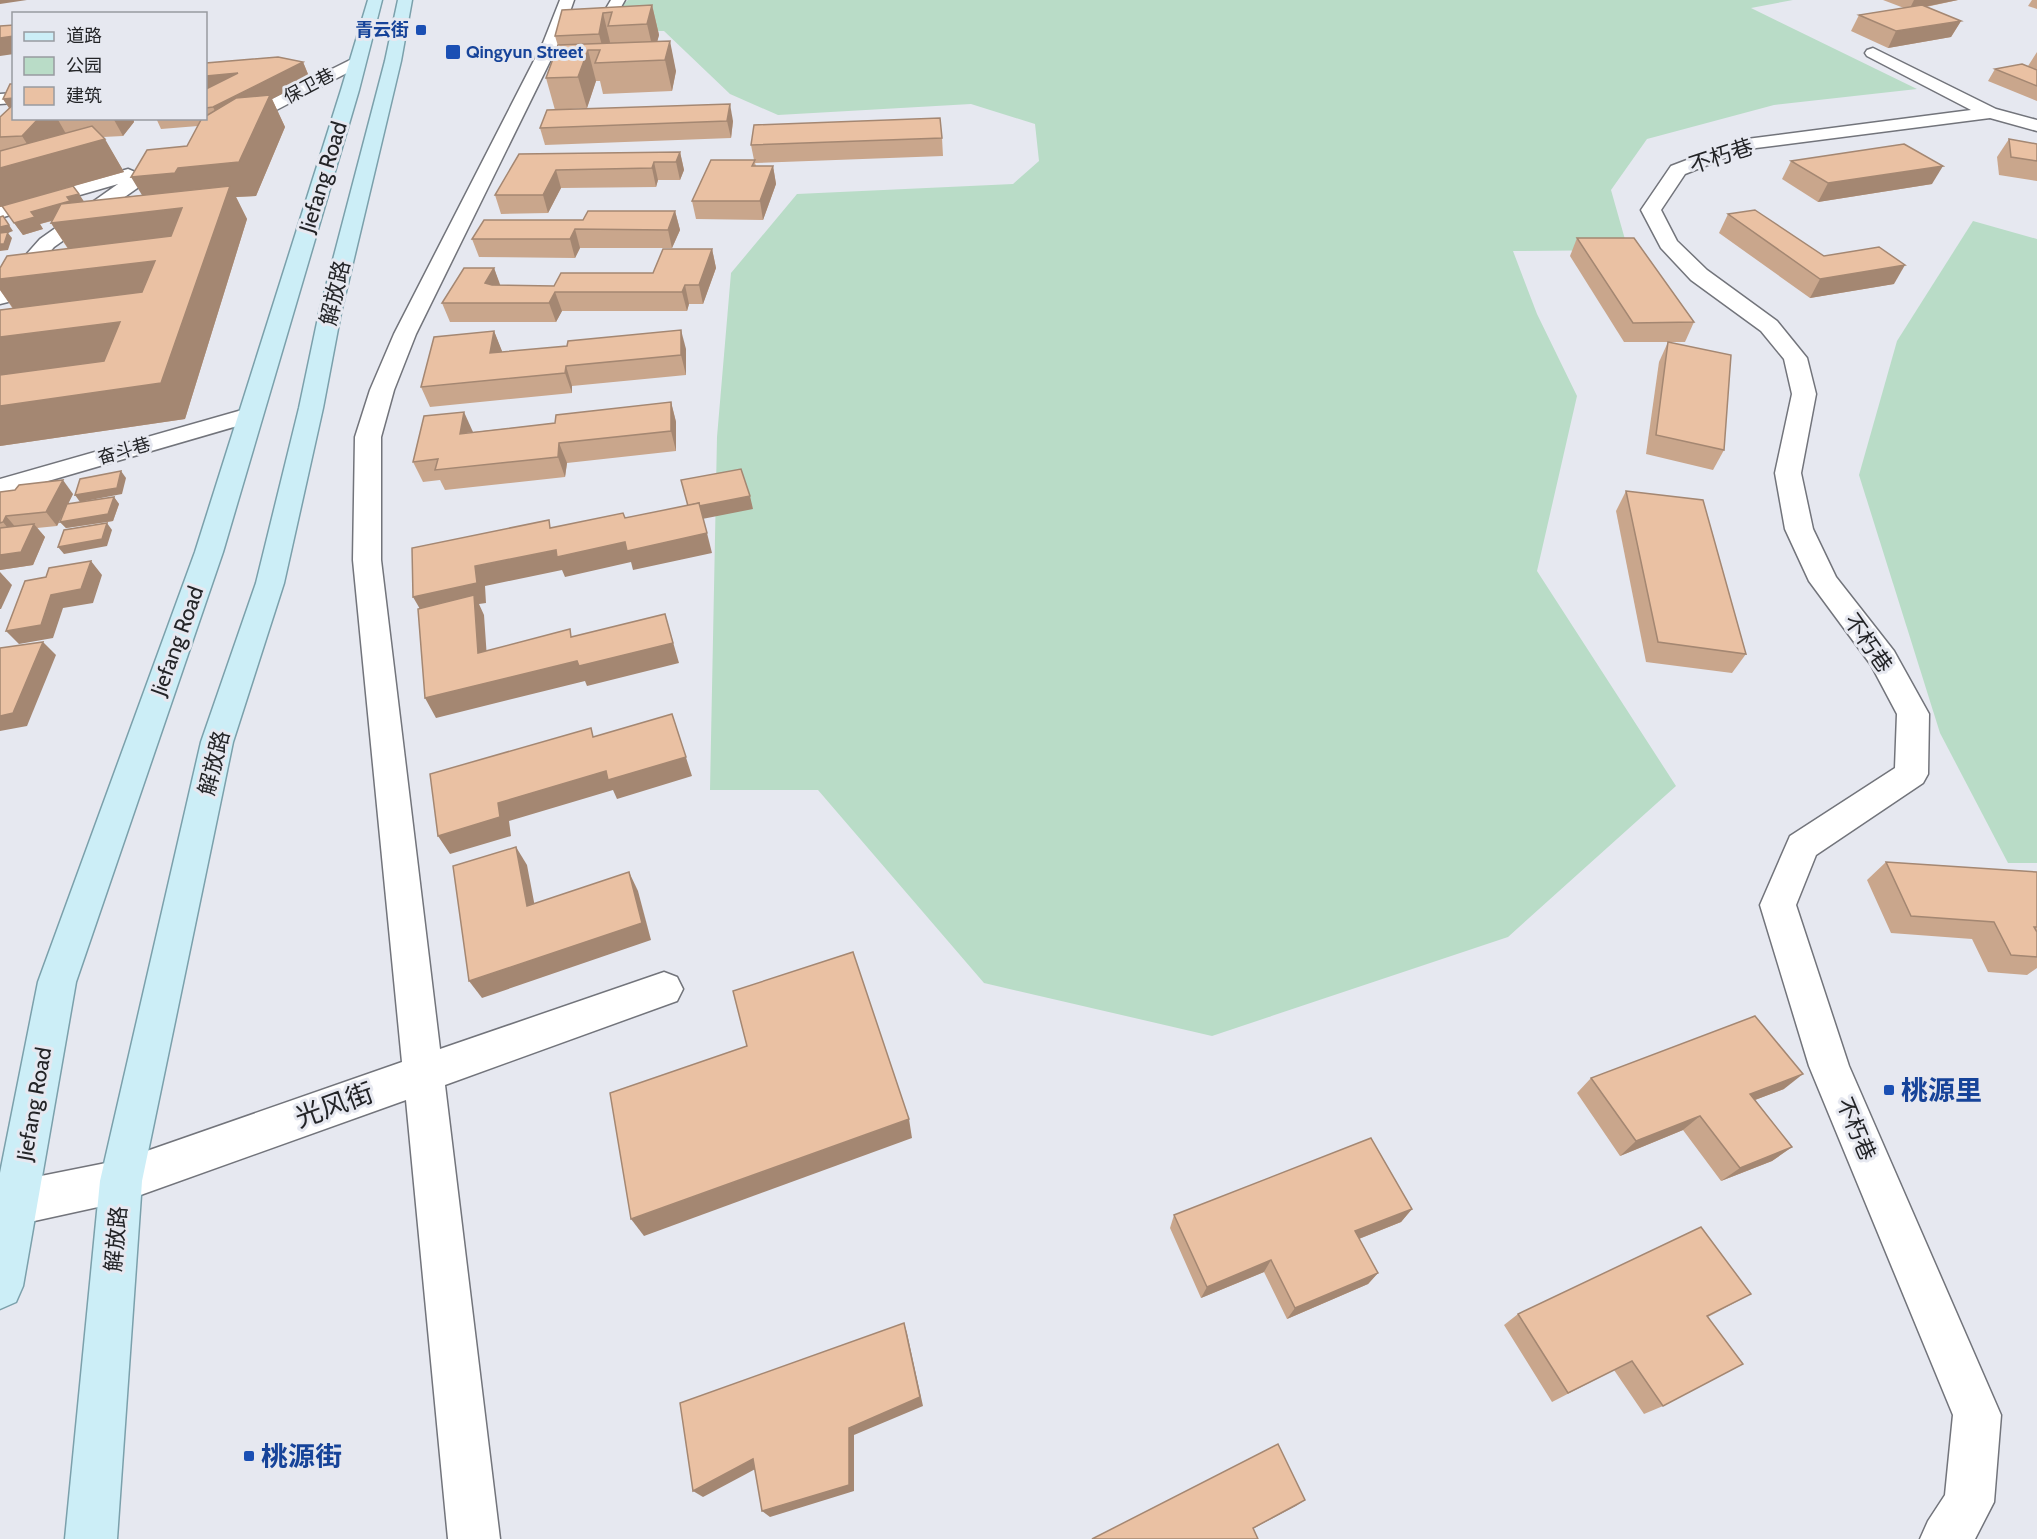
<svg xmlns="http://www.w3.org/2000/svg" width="2037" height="1539" font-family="Cabin,'Noto Sans SC',sans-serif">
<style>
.green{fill:#b9dcc7}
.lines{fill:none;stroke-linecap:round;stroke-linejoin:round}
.street-casing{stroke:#72747b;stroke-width:3}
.primary-casing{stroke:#7ba0ab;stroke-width:3}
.street{fill:#fff;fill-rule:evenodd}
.primary{fill:#cceef7;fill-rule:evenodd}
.wall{fill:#c9a68c}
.shaded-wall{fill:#a48772}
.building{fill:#eac1a3;stroke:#a48772;stroke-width:1.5}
.transit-dot{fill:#1a4fb4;stroke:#e6e8f0;stroke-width:2}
.labels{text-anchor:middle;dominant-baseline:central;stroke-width:6;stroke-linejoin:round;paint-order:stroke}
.far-transit-label{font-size:18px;font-weight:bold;fill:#164399;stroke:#e6e8f0;text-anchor:end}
.far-street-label{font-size:18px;fill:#232427;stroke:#e6e8f0}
.street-label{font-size:22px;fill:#232427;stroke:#e6e8f0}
.near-transit-label{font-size:27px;font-weight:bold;fill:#164399;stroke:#e6e8f0;text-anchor:start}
.near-street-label{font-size:27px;fill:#232427;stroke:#e6e8f0}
</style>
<rect width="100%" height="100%" fill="#e6e8f0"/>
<g class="green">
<polygon points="628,0 1793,0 1751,8 1917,89 1774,105 1647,139 1611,190 1628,250 1513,251 1537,314 1577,396 1537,571 1676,786 1508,937 1212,1036 984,983 818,790 710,790 717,437 731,273 797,194 1013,184 1039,161 1035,124 971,104 778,115 730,94 664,31 612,31 621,6"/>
<polygon points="1973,221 2037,239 2037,863 2008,863 1940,733 1859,475 1897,341"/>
</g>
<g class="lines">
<defs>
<g id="street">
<polygon points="560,0 574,0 559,43 416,334 394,390 381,437 381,560 440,1049 664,972 677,977 683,989 677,1001 445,1085 500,1539 448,1539 406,1100 121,1202 16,1225 0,1224 0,1180 16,1181 121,1160 402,1062 353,560 355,437 370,390 394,334 543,43"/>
<polygon points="611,0 625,0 609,28 581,38 575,36 573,33 575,30 598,22"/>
<polygon points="1873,48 1996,109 2037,120 2037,131 1990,118 1748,149 1685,174 1661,210 1677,241 1707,270 1777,321 1807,358 1816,394 1801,473 1813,529 1836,577 1894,651 1929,714 1928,774 1923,783 1816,855 1796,905 1849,1066 2001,1415 1994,1502 1975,1539 1920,1539 1928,1521 1945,1495 1953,1415 1809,1066 1760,905 1790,836 1895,768 1897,714 1871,665 1809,581 1785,529 1775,473 1792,394 1784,359 1761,331 1691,280 1661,248 1641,210 1671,166 1739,140 1971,110 1867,56 1865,53 1867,50"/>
<polygon points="356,57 364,62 362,65 240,129 228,129 225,125 228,121"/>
<polygon points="14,93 14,103 0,104 0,94"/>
<polygon points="172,152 179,154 181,158 179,162 160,172 54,247 8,302 0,304 0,284 40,239 118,184 0,218 0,206 121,171 128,169 135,172"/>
<polygon points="249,408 258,410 261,415 258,420 0,495 0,479"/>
</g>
<g id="primary">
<polygon points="368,0 382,0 359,90 223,552 76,982 23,1286 16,1302 0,1309 0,1173 38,982 195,552 341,90"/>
<polygon points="398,0 412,0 401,61 341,313 323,408 284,583 233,742 142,1181 117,1539 65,1539 100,1181 201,742 256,583 299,408 319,313 385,61"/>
</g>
</defs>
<use href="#street" class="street-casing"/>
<use href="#primary" class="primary-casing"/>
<use href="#street" class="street"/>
<use href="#primary" class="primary"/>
</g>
<g class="wall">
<polygon points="1883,0 1958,0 1926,7 1961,21 1951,37 1888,48 1851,31 1859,15 1904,8"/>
<polygon points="2032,0 2037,0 2037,9 2028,6"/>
<polygon points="652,5 659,35 657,41 676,71 672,91 603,94 600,81 596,81 587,108 555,110 546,78 558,46 555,36 562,10"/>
<polygon points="2037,52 2037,101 1988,81 1995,69 2028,66"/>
<polygon points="303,62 310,79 272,99 285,127 256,196 236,197 247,219 185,419 0,446 0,310 13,309 0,290 68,249 51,223 52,221 40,224 43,229 23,235 3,207 0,207 0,117 9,108 3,99 10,84 14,118 133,118 134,122 123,136 103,137 124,172 73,186 84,202 142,195 187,146 198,126 161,129 156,118 206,118 206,63"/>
<polygon points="547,110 733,121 731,138 545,145 540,128"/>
<polygon points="942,138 943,156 755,163 756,166 773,166 776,184 763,220 696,219 692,201 754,160 751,145"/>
<polygon points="2009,139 2037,144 2037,181 1999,175 1997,157"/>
<polygon points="680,152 684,170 680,180 658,180 656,187 561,188 548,213 501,214 495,195 519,154"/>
<polygon points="1791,161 1932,184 1818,202 1782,179"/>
<polygon points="675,211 680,230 672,248 580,248 575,258 479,257 472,239 583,220"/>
<polygon points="1728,214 1824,256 1894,284 1810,298 1719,233"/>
<polygon points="1577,238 1694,322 1685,342 1624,342 1570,256"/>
<polygon points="712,249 716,268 703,304 689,304 687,311 562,311 556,322 450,322 442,303 494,268 500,286 554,286 653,273"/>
<polygon points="494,331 502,352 686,349 686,375 572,386 572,393 430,407 421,387"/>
<polygon points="1668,342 1724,450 1713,470 1646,454 1659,362"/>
<polygon points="671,402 676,422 676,451 567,463 565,477 445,490 440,480 423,482 413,462 473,432 555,423"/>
<polygon points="1626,491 1746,654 1732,673 1646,662 1616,511"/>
<polygon points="0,492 73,494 68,504 114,497 119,504 113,521 66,528 60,522 66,508 57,526 37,528 45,537 33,565 0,570"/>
<polygon points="1886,862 2037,872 2037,968 2027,975 1988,972 1972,939 1891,933 1867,880"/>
<polygon points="1591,1078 1784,1089 1755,1100 1792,1147 1772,1161 1721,1181 1683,1130 1620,1156 1577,1093"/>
<polygon points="1412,1209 1401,1222 1359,1239 1378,1273 1368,1284 1287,1319 1264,1272 1201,1298 1170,1228 1174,1215"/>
<polygon points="1751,1294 1708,1317 1663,1406 1644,1414 1614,1370 1552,1402 1504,1325 1518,1314"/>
</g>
<g class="shaded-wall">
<polygon points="0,0 27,0 0,4"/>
<polygon points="1914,0 1958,0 1909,10"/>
<polygon points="652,5 659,35 654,54 647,24"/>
<polygon points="603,13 610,42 607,62 606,62 599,34"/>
<polygon points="1961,21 1951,37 1888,48 1896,31"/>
<polygon points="14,36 14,54 0,56 0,38"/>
<polygon points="670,41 676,71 672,91 665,60"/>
<polygon points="588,50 596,81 587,108 578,77"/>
<polygon points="303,62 310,79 272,99 285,127 256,196 236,197 247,219 185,419 0,446 0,406 161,383 225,198 151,210 131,177 178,168 222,125 213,107"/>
<polygon points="238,73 206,94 206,76"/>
<polygon points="14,98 14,115 3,99"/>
<polygon points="730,104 733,121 731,138 727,121"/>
<polygon points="39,118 57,118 69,139 105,139 124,172 0,207 0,168 36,158 22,136"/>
<polygon points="113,118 133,118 134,122 123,136"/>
<polygon points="680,152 684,170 680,180 676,162"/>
<polygon points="654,162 658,180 656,187 652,168"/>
<polygon points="773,166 776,184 763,220 760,201"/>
<polygon points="1943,166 1932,184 1818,202 1828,183"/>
<polygon points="556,170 561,188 548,213 543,195"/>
<polygon points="79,194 87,206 78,213 40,224 43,229 23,235 14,223 31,212 67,197"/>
<polygon points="182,208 201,242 74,257 51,223"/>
<polygon points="675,211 680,230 672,248 668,230"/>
<polygon points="9,225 13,231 8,233 12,238 8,250 0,251 0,227"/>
<polygon points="575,229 580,248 575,258 570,239"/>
<polygon points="712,249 716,268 703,304 699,285"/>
<polygon points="155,261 176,295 18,315 0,290 0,279"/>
<polygon points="1905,265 1894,284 1810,298 1820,279"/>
<polygon points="494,268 501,287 492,302 485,283"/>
<polygon points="685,285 689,304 687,311 682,292"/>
<polygon points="555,292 562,311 556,322 549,303"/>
<polygon points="120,322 143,357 0,377 0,337"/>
<polygon points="681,330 686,349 686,375 681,355"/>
<polygon points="494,331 502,351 498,373 490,353"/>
<polygon points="566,366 572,386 572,393 565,373"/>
<polygon points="671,402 676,422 676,451 671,431"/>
<polygon points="464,412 473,432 460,434"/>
<polygon points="559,443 567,463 565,477 558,457"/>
<polygon points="121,471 126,478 122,494 80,502 75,495"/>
<polygon points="63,480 73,494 57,526 46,512"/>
<polygon points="750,496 753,509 692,521 689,508"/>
<polygon points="114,497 119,504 113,521 66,528 60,522"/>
<polygon points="6,516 18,530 14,536 3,522"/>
<polygon points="107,523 112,530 107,546 64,554 58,547"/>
<polygon points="34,524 45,537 33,565 0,570 0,555"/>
<polygon points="707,533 712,553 633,570 631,562 565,577 562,570 485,586 486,603 479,604 484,615 488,673 424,616 413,597 475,566 556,550"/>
<polygon points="91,561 102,575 93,603 63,608 53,638 19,644 6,631"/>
<polygon points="0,572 12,585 1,609 0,609"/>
<polygon points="665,614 679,663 587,686 585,681 436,718 425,698"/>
<polygon points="43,642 56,655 27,726 0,731 0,716"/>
<polygon points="672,714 692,776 617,799 613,790 509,821 511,836 450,854 438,836 498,803"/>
<polygon points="516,847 527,865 538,923 527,906"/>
<polygon points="629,872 638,891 651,940 482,998 469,981"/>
<polygon points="1803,1074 1784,1089 1731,1109 1750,1094"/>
<polygon points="1700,1116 1683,1130 1620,1156 1636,1141"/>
<polygon points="909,1119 912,1138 644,1236 631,1219"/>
<polygon points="1792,1147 1772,1161 1721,1181 1740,1168"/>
<polygon points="1412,1209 1401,1222 1346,1244 1355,1231"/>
<polygon points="1271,1260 1264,1272 1201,1298 1207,1287"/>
<polygon points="1378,1273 1368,1284 1287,1319 1295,1308"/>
<polygon points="904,1323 907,1333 923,1406 854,1435 854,1491 770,1517 762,1511 849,1428"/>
<polygon points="753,1459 761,1466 703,1497 693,1491"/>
<polygon points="1305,1500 1296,1506 1245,1533 1253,1528"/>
</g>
<g class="building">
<polygon points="652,5 647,24 608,26 612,12 603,13 599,34 555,36 562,10"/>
<polygon points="1922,5 1961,21 1896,31 1859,15"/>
<polygon points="14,25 14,36 0,38 0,26"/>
<polygon points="670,41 665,60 595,63 600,50 588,50 578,77 546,78 558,45"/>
<polygon points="278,57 303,62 213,107 206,108 206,89 238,73 206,76 206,63"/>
<polygon points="2022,64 2037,70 2037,86 1995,69"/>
<polygon points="10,84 14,84 14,98 3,99"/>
<polygon points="270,95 239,162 178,168 175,173 131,177 147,150 187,146 202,118 206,118 206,116 236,98"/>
<polygon points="14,104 14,118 39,118 22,136 0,137 0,117"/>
<polygon points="730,104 727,121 540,128 547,110"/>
<polygon points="940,118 942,138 751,145 754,125"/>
<polygon points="92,126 105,139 0,168 0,151"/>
<polygon points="2009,139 2037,144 2037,161 2011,157"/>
<polygon points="1904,144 1943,166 1828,183 1791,161"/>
<polygon points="680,152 676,162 654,162 652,168 556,170 543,195 495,195 519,154"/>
<polygon points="711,160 755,160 752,166 773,166 760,201 692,201"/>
<polygon points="73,186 79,194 67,197 70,201 31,212 35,217 14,223 2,206"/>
<polygon points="230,186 161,383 0,406 0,375 104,361 120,322 0,337 0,310 142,292 155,261 0,279 0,268 7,256 171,236 182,208 51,223 61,204"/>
<polygon points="1755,210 1824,256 1879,247 1905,265 1820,279 1728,214"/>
<polygon points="588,211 675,211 668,230 575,229 570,239 472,239 484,220 583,220"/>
<polygon points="3,216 9,225 0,227 0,217"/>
<polygon points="8,232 4,244 0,244 0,233"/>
<polygon points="1577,238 1634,238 1694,322 1633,323"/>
<polygon points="663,249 712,249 699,285 685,285 682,292 555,292 549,303 442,303 464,268 494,268 485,283 492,285 554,286 561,273 653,273"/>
<polygon points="681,330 681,355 566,366 565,373 421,387 434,337 494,331 490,353 567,346 568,341"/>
<polygon points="1668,342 1731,355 1724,450 1656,435"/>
<polygon points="671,402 671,431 559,443 558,457 435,470 438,459 413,462 424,416 464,412 460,434 555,423 556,415"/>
<polygon points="741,469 750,496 699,506 699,503 688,506 681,480"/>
<polygon points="121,471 117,488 75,495 80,479"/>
<polygon points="63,480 46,512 6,516 3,522 0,523 0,492 15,490 19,485"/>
<polygon points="1626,491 1703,500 1746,654 1658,642"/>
<polygon points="114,497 108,514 60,522 67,504"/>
<polygon points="699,503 707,533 627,551 625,542 557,557 556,550 475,566 477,583 413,597 412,548 549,520 550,528 623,513 625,518"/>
<polygon points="107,523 102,539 58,547 64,530"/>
<polygon points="34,524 21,552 0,555 0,528"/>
<polygon points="91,561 81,589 51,595 41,625 6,631 25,581 46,577 49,568"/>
<polygon points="474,595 478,653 570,629 571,637 665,614 673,643 579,666 577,661 425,698 418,609"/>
<polygon points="43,642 13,713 0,716 0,648"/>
<polygon points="672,714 686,757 608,780 606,771 498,803 500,817 438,836 430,774 591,728 593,737"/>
<polygon points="516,847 527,906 629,872 642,923 469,981 453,866"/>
<polygon points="1886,862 2037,872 2037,927 2034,927 2037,932 2037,957 2011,955 1994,922 1911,916"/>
<polygon points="853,952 909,1119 631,1219 610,1093 747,1046 733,991"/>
<polygon points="1755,1016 1803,1074 1750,1094 1792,1147 1740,1168 1700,1116 1636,1141 1591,1078"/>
<polygon points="1371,1138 1412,1209 1355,1231 1378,1273 1295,1308 1271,1260 1207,1287 1174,1215"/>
<polygon points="1701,1227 1751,1294 1707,1316 1743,1364 1663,1406 1632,1361 1568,1393 1518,1314"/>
<polygon points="904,1323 920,1397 849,1428 849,1485 762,1511 753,1459 693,1491 680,1403"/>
<polygon points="1278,1444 1305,1500 1253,1528 1258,1539 1092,1539"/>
</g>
<g class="transit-dot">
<rect x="415" y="24" width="12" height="12" rx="3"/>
<rect x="445" y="44" width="16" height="16" rx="3"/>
<rect x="1883" y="1084" width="12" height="12" rx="3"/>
<rect x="243" y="1450" width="12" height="12" rx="3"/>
</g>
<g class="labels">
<g class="far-transit-label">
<text x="409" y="30">青云街</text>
<text x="466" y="52" text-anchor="start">Qingyun Street</text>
</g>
<g class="far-street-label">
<text transform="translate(309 86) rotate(-28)">保卫巷</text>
<text transform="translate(124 451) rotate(-16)">奋斗巷</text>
</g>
<g class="street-label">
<text transform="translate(1721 156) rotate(-18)">不朽巷</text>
<text transform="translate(323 177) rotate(-73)">Jiefang Road</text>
<text transform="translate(335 293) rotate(-77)">解放路</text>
<text transform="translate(177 641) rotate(-70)">Jiefang Road</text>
<text transform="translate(1868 643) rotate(55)">不朽巷</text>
<text transform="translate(214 763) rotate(-76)">解放路</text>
<text transform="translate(34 1104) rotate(-80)">Jiefang Road</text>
<text transform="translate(1856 1129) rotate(67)">不朽巷</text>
<text transform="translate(116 1239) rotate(-85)">解放路</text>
</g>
<g class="near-transit-label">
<text x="1901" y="1090">桃源里</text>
<text x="261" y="1456">桃源街</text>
</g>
<g class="near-street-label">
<text transform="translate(334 1105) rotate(-20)">光风街</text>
</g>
</g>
<rect x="12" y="12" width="195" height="108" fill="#e6e8f0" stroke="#989aa0" stroke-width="1.5"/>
<rect x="24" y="32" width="30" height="9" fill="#cceef7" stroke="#989aa0" stroke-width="1.5"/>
<text x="66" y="42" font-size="18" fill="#232427">道路</text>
<rect x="24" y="57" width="30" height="18" fill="#b9dcc7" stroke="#989aa0" stroke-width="1.5"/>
<text x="66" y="72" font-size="18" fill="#232427">公园</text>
<rect x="24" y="87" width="30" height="18" fill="#eac1a3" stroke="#989aa0" stroke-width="1.5"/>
<text x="66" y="102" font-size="18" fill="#232427">建筑</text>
</svg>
